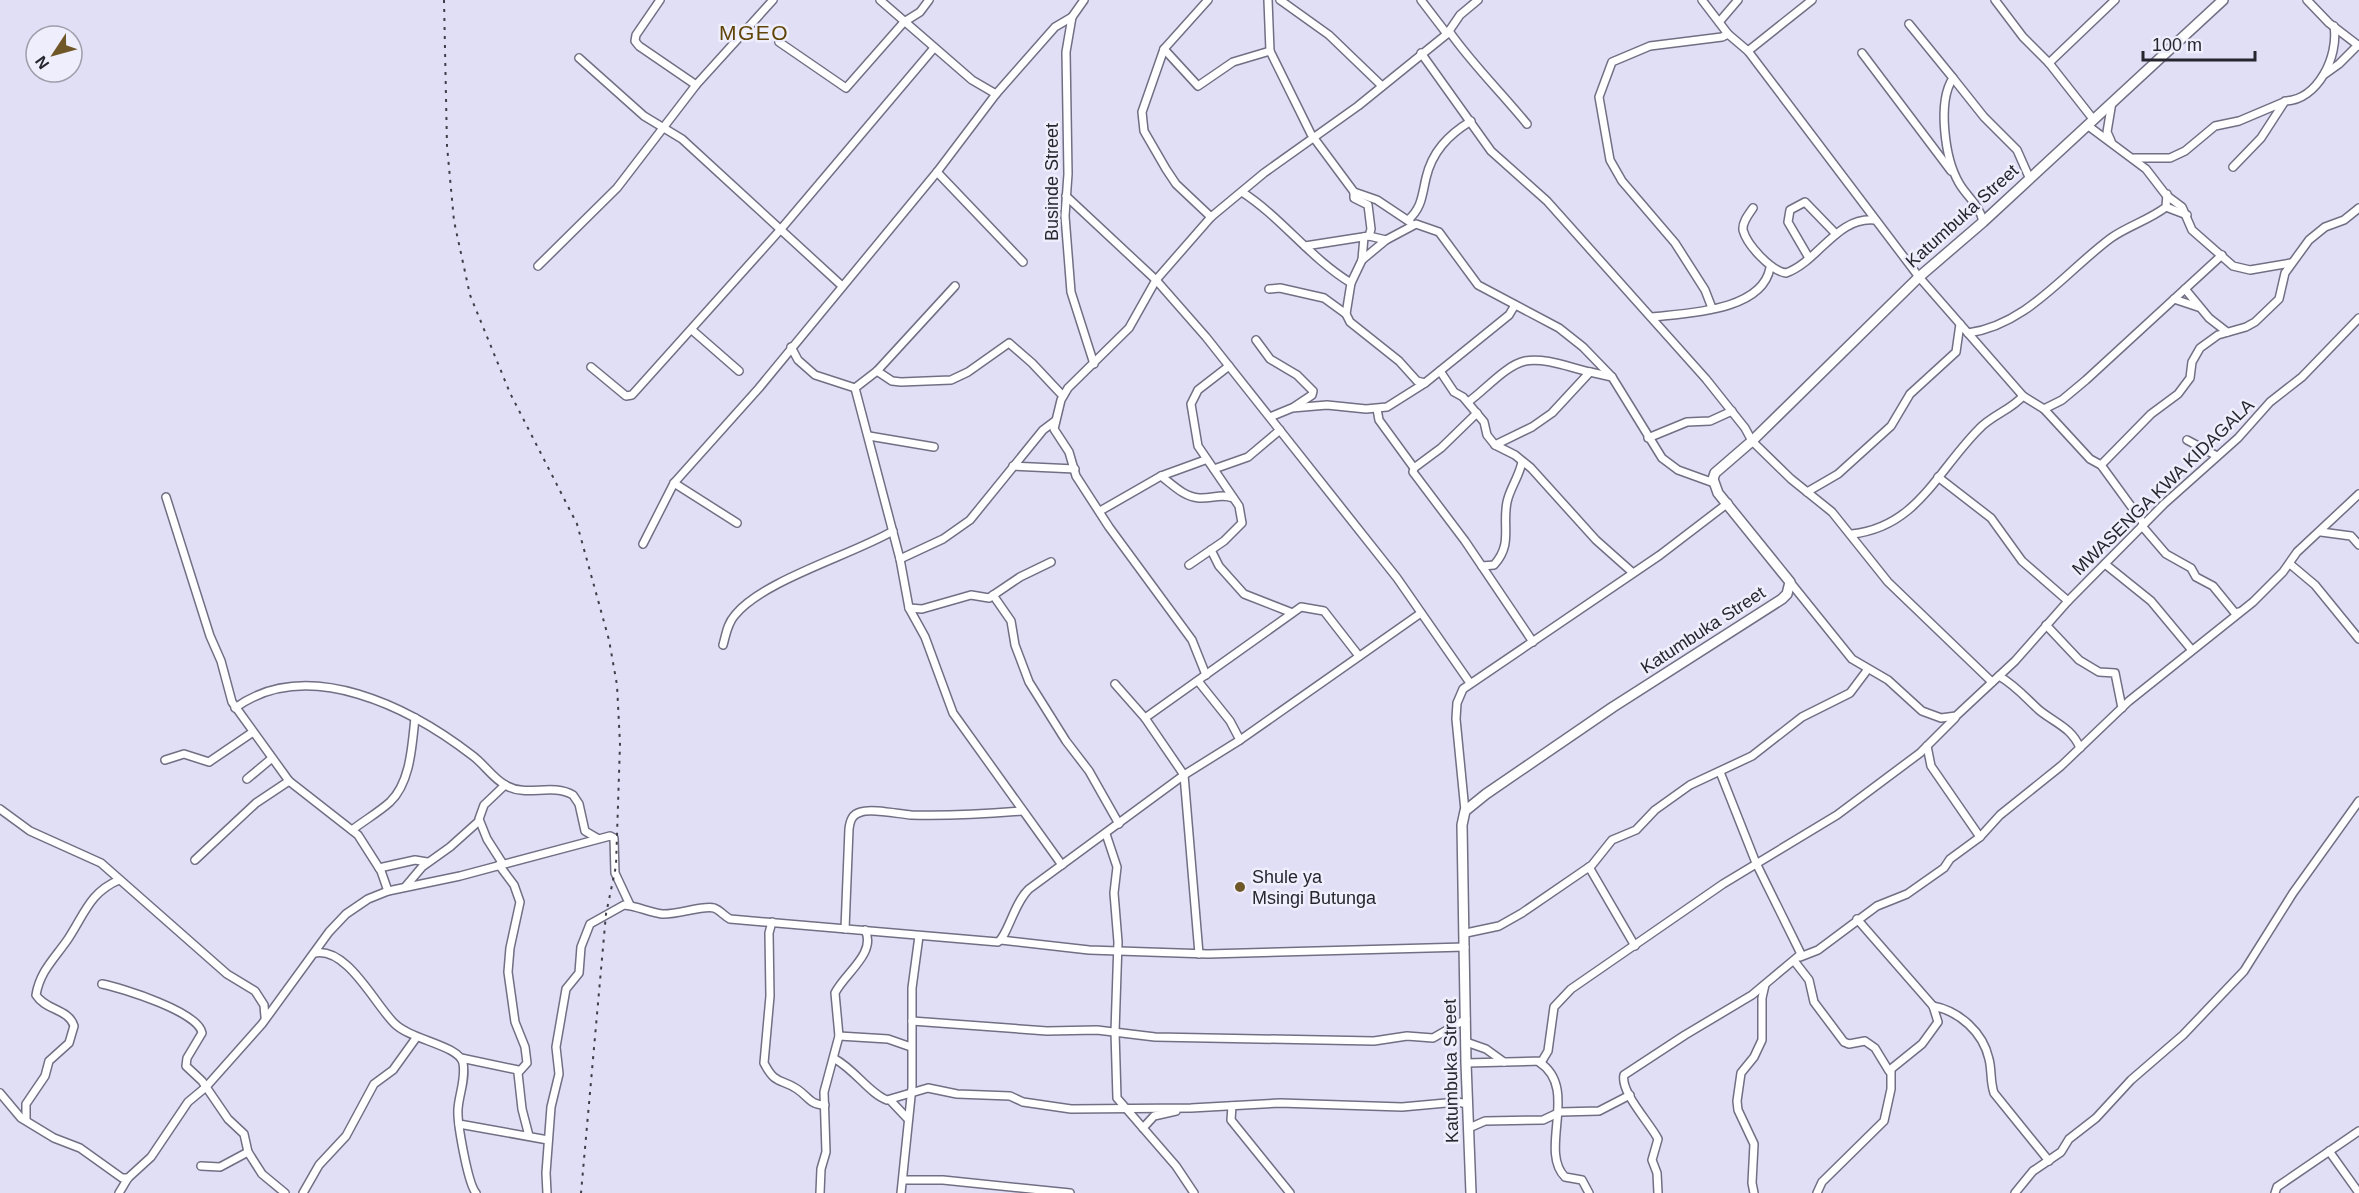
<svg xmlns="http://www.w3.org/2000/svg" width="2359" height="1193" font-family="Helvetica,sans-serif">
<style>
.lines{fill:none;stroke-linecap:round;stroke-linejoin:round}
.minor-casing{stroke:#716f83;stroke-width:10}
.secondary-casing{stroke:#716f83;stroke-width:12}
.minor{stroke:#fff;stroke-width:7}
.secondary{stroke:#fff;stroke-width:9}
.rail{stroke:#403e48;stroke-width:2;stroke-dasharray:3 6;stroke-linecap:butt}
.poi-dot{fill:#705728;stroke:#efeefc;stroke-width:2}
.labels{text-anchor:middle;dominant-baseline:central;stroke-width:5;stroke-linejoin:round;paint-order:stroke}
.street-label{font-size:18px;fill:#27262e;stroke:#efeefc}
.poi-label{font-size:18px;fill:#27262e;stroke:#efeefc;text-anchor:start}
.quarter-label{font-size:21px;letter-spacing:1.5px;fill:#604408;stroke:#efeefc}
</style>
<rect width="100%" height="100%" fill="#e1dff6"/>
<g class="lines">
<defs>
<g id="minor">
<polyline points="660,0 636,35 635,41 639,46 696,85"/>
<polyline points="880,0 972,80 996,94"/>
<polyline points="1084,0 1072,17 1066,52 1068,174 1065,216 1071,292 1094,364"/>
<polyline points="1208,0 1164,49 1142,112 1144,131 1166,169 1176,184 1211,217"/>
<polyline points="1268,0 1270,51 1311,134 1354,192 1354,198 1368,205 1371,229 1369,236"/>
<polyline points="1280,0 1329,35 1382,86"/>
<polyline points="1421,0 1447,34"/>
<polyline points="1702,0 1728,34 1748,51 1919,277 2023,396 2044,409 2062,400 2086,380 2222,255"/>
<polyline points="1995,0 2023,37 2049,63 2093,119"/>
<polyline points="2307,0 2329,23 2359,46"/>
<polyline points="1720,21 1738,0"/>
<path d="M1909,24l44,54c-16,24 -8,81 6,105 8,14 21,22 24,39"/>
<path d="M1449,31c23,33 52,61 78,93"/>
<polyline points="779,42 846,88 904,22 920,12 929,0"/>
<polyline points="1164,49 1198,86 1233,62 1270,51"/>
<polyline points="1748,51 1812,0"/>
<polyline points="1421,53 1491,151 1547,201 1706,379 1745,428 1752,441 1791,479 1832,512 1888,582 1992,682"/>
<polyline points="1862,53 1951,171"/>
<polyline points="579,58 644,116 682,139 841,285"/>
<polyline points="2049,63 2115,0"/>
<polyline points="2325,74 2339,64 2358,45"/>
<polyline points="1953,78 1984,117 2017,150 2029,177"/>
<polyline points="2087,125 2146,169 2166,195 2182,207 2192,230 2233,266 2250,270 2291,263"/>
<polyline points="2111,141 2107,132 2112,102"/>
<polyline points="2134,158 2170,158 2185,151 2215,126 2239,121 2284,102"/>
<path d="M2233,167l28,-29 24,-37c33,-1 54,-45 49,-75"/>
<polyline points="937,172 1023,262"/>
<path d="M1242,192c40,26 68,66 109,91l-5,31 4,8 49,39 18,20 8,2"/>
<polyline points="1354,192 1377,200 1410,222"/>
<polyline points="1066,196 1156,280 1206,337 1397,578 1470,683"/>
<polyline points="2166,207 2187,215"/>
<path d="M1753,208c-4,6 -11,14 -10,22 4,15 28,41 43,43 33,-12 51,-57 89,-53"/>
<path d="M1408,220c14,-12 14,-25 18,-42 6,-26 22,-43 45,-57"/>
<polyline points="1305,246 1369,236 1386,240 1416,224 1439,232 1478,285 1559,328 1583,347 1612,377 1662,458 1678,470 1714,483"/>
<polyline points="1809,258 1788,222 1790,210 1805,202 1836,234"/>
<polyline points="1362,260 1386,240"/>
<polyline points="538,266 617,188 696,85 773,0"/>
<polyline points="1351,283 1362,260 1364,237"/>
<polyline points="955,286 877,371 855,388 900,559 909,608 925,637 953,713 1062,865"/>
<polyline points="1269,289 1280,288 1324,298 1346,314"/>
<polyline points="2185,289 2209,318 2227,332"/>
<polyline points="2174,299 2198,307"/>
<polyline points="1712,308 1705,290 1675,243 1622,181 1610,160 1599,97 1612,62 1650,46 1722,37 1728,34"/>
<path d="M1652,317c36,-4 110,-6 118,-49"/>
<polyline points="692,330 739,371"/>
<path d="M1968,333c59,-8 97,-61 143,-95 17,-12 38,-18 55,-31l1,-13"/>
<polyline points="1256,340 1270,359 1297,375 1313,391 1312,395 1294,407"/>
<polyline points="791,347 798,360 815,375 855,388"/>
<polyline points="591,367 626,396 632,395 781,229 934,48"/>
<polyline points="877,371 892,381 901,382 951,380 968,372 1009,343 1032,363 1063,396"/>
<polyline points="1440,371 1454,392 1463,397 1484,422 1487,435 1495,445 1515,455 1531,468 1596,540 1632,572"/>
<path d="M1468,402c16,-11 38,-37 57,-41 20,-4 46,7 65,11"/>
<polyline points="1377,409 1379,420 1414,468"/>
<polyline points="2044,409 2090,459 2101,465 2144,524"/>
<polyline points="1477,413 1441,448 1414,468 1413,472 1465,541 1533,642"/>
<polyline points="1270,417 1292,408 1327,405 1366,409 1387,407 1425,383 1509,315 1515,305"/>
<polyline points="869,436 934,447"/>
<polyline points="1648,438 1687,422 1710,421 1732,411"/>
<polyline points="2187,440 2217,456"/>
<polyline points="1495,445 1532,427 1552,413 1590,372 1612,377"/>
<polyline points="2101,465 2151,414 2178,394 2190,378 2192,362 2200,348 2218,335 2246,327 2255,322 2279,299 2285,273 2309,240 2325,227 2344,220 2359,208"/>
<polyline points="1013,466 1075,469"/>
<polyline points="1214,469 1248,457 1280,430"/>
<path d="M1161,476c12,9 23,21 38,22 13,1 22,-5 34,0"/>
<polyline points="1938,477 1991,518 2022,561 2068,601"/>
<polyline points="674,483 737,523"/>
<polyline points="1807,492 1838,474 1891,426 1910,394 1956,352 1960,324"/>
<polyline points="166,497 210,636 221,661 232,702 289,781 358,835 381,871 388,891"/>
<polyline points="1100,511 1161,476 1205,460"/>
<polyline points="2142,526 2166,554 2191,568 2196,577 2213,586 2235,613 2239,612"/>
<polyline points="2321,532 2351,536 2359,545"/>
<path d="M1852,534c65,-7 85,-63 127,-105 13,-14 32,-19 44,-33"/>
<polyline points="643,544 674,483 759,388 937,172 996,94 1055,27 1072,17"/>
<polyline points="1211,550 1219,566 1244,594 1290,612"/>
<polyline points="900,559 943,539 970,520 1043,430 1055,421"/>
<polyline points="2105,564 2151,601 2191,649"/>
<polyline points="2290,564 2315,585 2359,639"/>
<polyline points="1189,565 1224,541 1242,523 1239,506 1198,446 1191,404 1198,390 1229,366"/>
<path d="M1482,566l12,-1c19,-21 8,-38 13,-63 3,-14 12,-25 15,-40"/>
<polyline points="1790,582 1852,659 1888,680 1922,711 1941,718 1956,716 2015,661 2068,601 2164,504 2238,438 2270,402 2302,377 2359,318"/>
<polyline points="993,595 1011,621 1015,645 1029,682 1066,741 1089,771 1119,824"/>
<polyline points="909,608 922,609 971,595 989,598 1020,577 1051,562"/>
<polyline points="2046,625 2079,660 2099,672 2115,673 2122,708"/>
<path d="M723,645c3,-10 4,-21 12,-30 29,-35 114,-59 158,-84"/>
<polyline points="1206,675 1192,640 1109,527 1076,476 1069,452 1054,429 1061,400 1068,388 1129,328 1156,280 1211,217 1264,173 1358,106 1447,34 1460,15 1478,0"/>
<path d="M1999,676c16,9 27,22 40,34 16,13 33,18 41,38"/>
<polyline points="1198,681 1230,721 1240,740"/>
<polyline points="1115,684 1145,718 1184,775 1199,954"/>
<path d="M235,708c73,-53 176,0 238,48 12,9 20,23 34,30 20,11 45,-3 66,9l6,9 6,27 12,7"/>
<polyline points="1145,718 1301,607 1324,611 1359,656"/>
<polyline points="1927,746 1931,766 1980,837"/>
<polyline points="165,760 184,754 209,762 253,732"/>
<polyline points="247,779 271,759"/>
<polyline points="0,809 30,831 101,863 227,974 255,991 264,1005 265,1017"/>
<polyline points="1465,811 1456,719 1457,703 1463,689 1660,555 1728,503"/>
<path d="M352,830c13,-10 27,-18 38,-28 21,-20 22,-58 25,-84"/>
<polyline points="1106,834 1117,867 1114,893 1118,942 1115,1032 1117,1098 1176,1166 1194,1193"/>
<polyline points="195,860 256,803 289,781"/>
<polyline points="503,864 487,839 479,819 484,805 505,785"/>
<polyline points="499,865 514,885 520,902 510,948 508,972 515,1022 525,1047 527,1063 518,1073 522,1109 529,1136"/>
<polyline points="1589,867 1635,946"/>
<polyline points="379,868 415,860 427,862"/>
<polyline points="406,886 422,867 450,847 479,821"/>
<path d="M772,922l-3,11 1,63 -6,67c12,23 17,15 33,26 12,8 13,16 28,16"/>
<path d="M845,929l4,-100c1,-8 3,-15 12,-17 10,-4 38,2 50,3 37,1 74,-1 111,-4"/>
<polyline points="1466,933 1499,926 1522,913 1592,865 1612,840 1636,830 1655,810 1690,785 1752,756 1802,717 1850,693 1868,669"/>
<polyline points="1001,940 1089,950 1208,954 1465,947"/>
<path d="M315,953c32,-6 59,50 79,70 16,17 65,22 69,40 3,16 -4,31 -5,46 -1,14 10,75 18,84"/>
<polyline points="1800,957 1818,950 1877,906 1907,894 1944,868 1950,859 1980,837 2000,815 2061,766 2129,701 2253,602 2283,572 2297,552 2359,494"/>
<polyline points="1795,962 1809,980 1814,1002 1844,1042 1849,1044 1865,1041 1875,1048 1889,1071"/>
<path d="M102,984c20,4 97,28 100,49l-15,25 -1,8 16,15 26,38 16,15 4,18 14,22 23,19"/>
<path d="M1933,1006c26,5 50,26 56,53 3,12 1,22 5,34l55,68"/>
<polyline points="912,1021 1047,1031 1097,1030 1155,1037 1374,1041 1407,1036 1433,1038 1466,1019"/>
<polyline points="839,1036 888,1039 911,1047"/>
<polyline points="1466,1042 1486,1049 1504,1062"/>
<polyline points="461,1058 518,1070"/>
<path d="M835,1059c20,11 35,35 52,41l41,-12 29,6 53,2 13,6 48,7 120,-1 89,-5 122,4 55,-5 11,2"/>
<path d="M1539,1062c41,26 -1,88 26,115l17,3 7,13"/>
<polyline points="1466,1063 1542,1061 1548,1051 1554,1007 1571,989 1723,884 1837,815 1920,753 1955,718"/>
<polyline points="0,1093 21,1118 54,1138 80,1148 122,1178 128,1178"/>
<polyline points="890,1100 907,1118"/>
<polyline points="1232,1106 1231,1120 1290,1193"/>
<path d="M26,1120v-16l19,-28 4,-15 20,-18 5,-17c-5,-17 -29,-16 -38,-31 4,-24 19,-37 32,-56 16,-24 22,-47 51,-59"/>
<polyline points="459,1124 548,1140"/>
<polyline points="1143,1128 1154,1116 1176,1111"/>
<polyline points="1469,1128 1485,1121 1543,1120 1560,1112 1599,1111 1630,1095"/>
<polyline points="2329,1151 2359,1193"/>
<polyline points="201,1166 220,1167 248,1152"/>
<polyline points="904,1180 943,1180 1070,1193"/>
<polyline points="119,1193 128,1178 151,1157 188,1102 206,1087 262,1024 329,932 346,914 368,899 388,891 460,876 610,836 614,838 615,873 630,905"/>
<polyline points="303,1193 319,1165 346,1136 374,1084 393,1070 416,1038"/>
<path d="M547,1193l-1,-20 5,-66 8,-33 -3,-27 10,-58 13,-16 2,-26 9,-23 34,-19c13,1 24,7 38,9 15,1 41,-9 52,-6 6,2 10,8 16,11l268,23c10,-7 16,-39 31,-53l155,-114 56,-35 181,-127"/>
<path d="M820,1193l1,-24 5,-17 -2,-60 15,-56 -4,-43c9,-19 42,-40 30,-63"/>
<polyline points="901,1193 912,1087 912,988 919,936"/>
<path d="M1658,1193l-1,-20 -5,-13 6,-21c-8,-16 -38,-47 -34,-64l61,-40 67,-40 49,-41 -45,-91 -36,-91"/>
<polyline points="1754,1193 1752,1183 1754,1144 1738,1110 1737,1101 1741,1073 1754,1057 1762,1040 1762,998 1765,985"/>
<polyline points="1817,1193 1822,1182 1884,1121 1891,1089 1891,1069 1922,1044 1938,1022 1933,1006 1857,919"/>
<polyline points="2015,1193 2033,1171 2061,1152 2069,1139 2096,1118 2131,1080 2183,1035 2244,971 2293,893 2359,801"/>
<polyline points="2275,1193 2277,1187 2359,1131"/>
</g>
<polyline id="secondary" points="1471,1193 1466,1063 1462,825 1465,811 1486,794 1613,707 1782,599 1787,594 1790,582 1718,493 1713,479 1715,473 1752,441 1919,277 1983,222 2223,0"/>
</defs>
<use href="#minor" class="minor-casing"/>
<use href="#secondary" class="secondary-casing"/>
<use href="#minor" class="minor"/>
<use href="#secondary" class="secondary"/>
<polyline class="rail" points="444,0 447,146 454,221 470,295 510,393 577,524 609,640 617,685 620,744 616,866 606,914 581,1193"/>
</g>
<circle class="poi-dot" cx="1240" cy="887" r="6"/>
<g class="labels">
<g class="street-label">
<text transform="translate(1052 182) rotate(-90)">Businde Street</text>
<text transform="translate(1962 216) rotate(-42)">Katumbuka Street</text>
<text transform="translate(2163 487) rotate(-44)">MWASENGA KWA KIDAGALA</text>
<text transform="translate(1703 630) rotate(-33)">Katumbuka Street</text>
<text transform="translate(1451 1071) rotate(-91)">Katumbuka Street</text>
</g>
<g class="poi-label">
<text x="1252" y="877">Shule ya<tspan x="1252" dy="21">Msingi Butunga</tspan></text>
</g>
<g class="quarter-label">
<text x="754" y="32">MGEO</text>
</g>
</g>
<g transform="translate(54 54) rotate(234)"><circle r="28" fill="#efeefc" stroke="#9f9eaa" stroke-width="1.5"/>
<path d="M0-4.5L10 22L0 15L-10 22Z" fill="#705728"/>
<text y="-9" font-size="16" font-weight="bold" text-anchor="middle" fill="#27262e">N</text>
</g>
<path d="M2143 51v9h112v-9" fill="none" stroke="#27262e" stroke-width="3"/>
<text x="2152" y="51" font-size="18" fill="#27262e" stroke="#efeefc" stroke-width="4.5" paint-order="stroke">100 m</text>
</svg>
